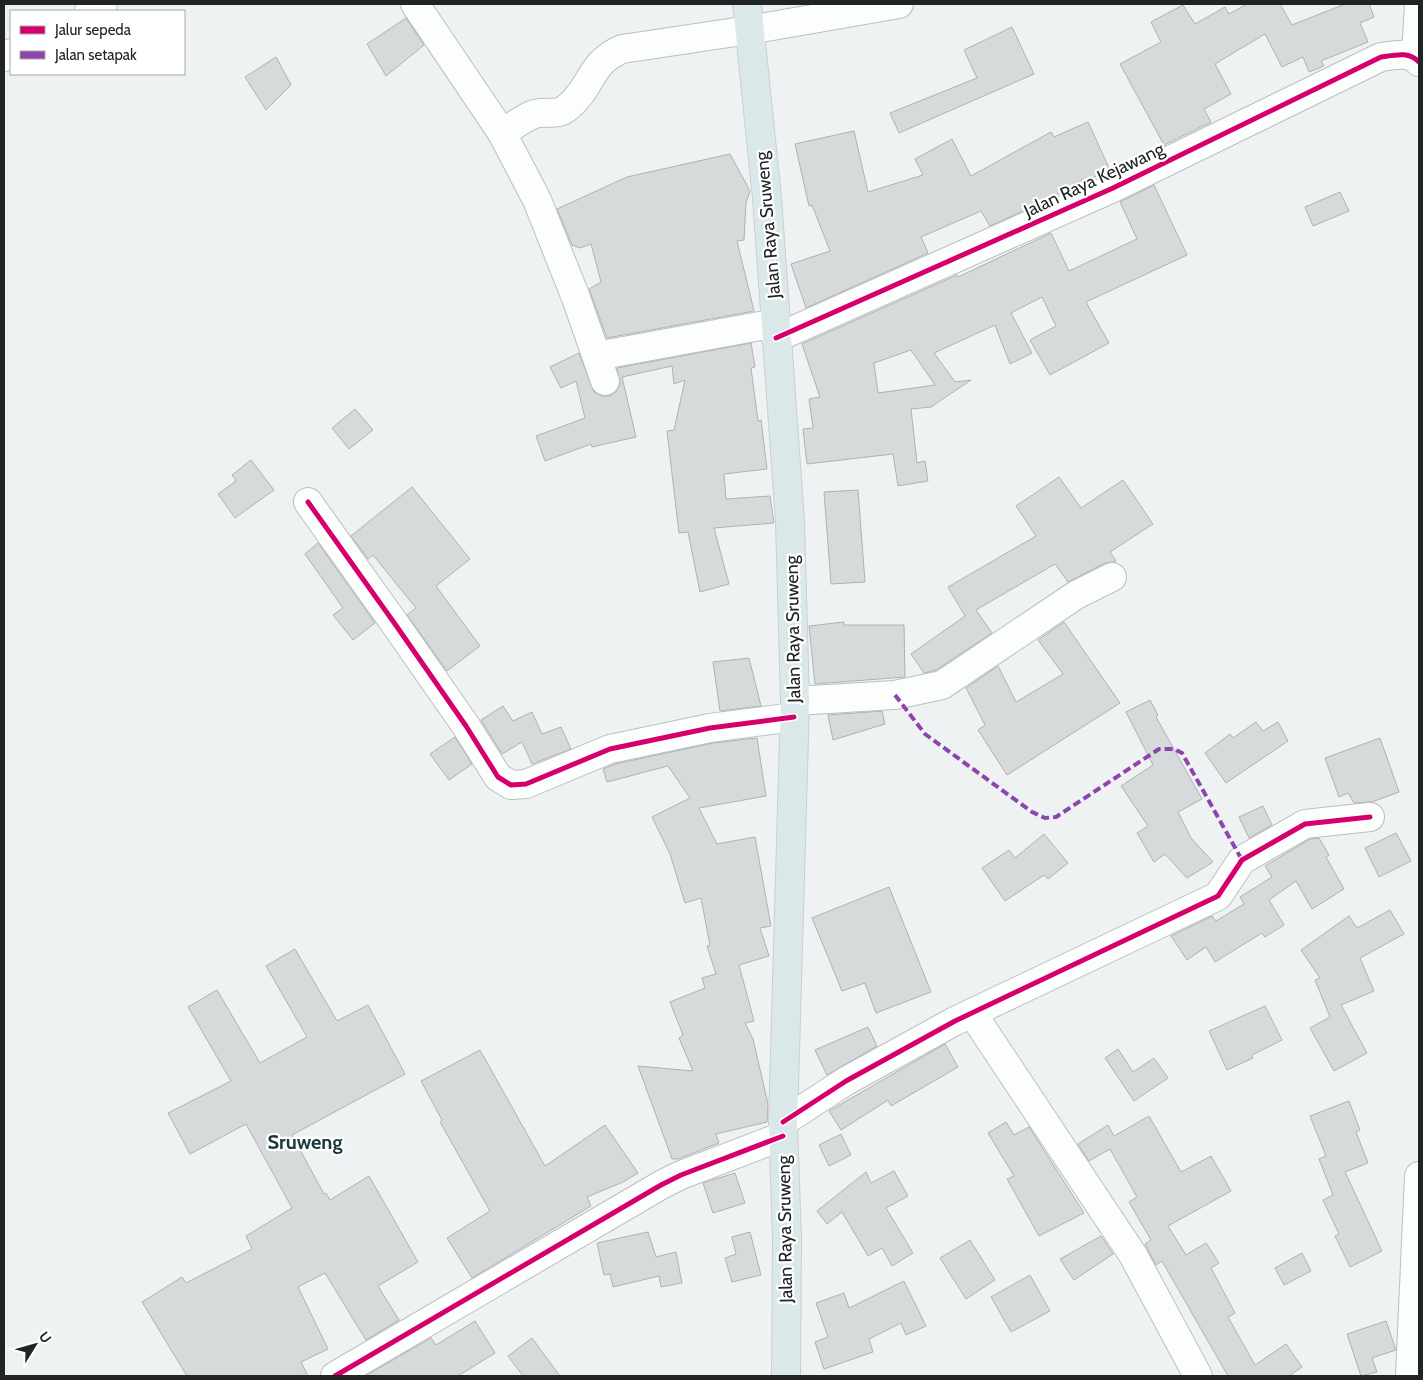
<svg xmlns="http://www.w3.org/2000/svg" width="1423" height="1380" font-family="Cabin,sans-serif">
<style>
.building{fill:#d7dadb;stroke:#afb2b3;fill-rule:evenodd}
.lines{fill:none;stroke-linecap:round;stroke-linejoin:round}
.minor-casing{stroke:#bcbfc0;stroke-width:30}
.highway-casing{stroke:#cccecf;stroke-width:30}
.minor{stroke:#fcfdfd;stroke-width:28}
.highway{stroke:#dbe8ea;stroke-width:28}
.quiet{stroke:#8e44ad;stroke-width:4;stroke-dasharray:8 4;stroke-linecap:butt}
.cycleway-casing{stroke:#fff;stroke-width:8}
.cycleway{stroke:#d6006c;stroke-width:5}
.labels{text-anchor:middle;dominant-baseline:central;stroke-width:4.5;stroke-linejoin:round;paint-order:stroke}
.street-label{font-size:18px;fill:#212424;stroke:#fff}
.quarter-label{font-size:20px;font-weight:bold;fill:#17393e;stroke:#fff}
</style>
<rect width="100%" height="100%" fill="#eef2f3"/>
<g class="building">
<polygon points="1247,4 1280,4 1292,25 1345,4 1369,4 1374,17 1360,23 1368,42 1321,61 1324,66 1309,72 1303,57 1282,67 1265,34 1215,64 1231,94 1204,109 1211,122 1164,145 1120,64 1161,42 1151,22 1183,5 1195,24 1225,7 1229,14"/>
<polygon points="406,18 424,45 386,76 367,44"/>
<polygon points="1012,27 1034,74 899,133 890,113 977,78 964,50"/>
<polygon points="276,57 291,85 266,110 245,77"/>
<polygon points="1088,122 1110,170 1086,181 1084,179 1049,199 990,226 981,211 921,237 928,253 806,308 791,264 830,251 812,205 809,206 795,144 854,131 868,192 923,175 915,159 952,139 971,176 1051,132 1054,137"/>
<polygon points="730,154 750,191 746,203 744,240 737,241 754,311 607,338 589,289 601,282 591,244 580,248 572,245 557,209 627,177"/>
<path d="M1154,185l33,70 -101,47 23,41 -59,32 -20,-35 26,-14 -14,-29 -31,16 21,40 -22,11 -15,-39 -61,28 21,29 16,-2 -40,27 -20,2 6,54 8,-2 3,20 -30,5 -5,-32 -86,10 -4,-35 10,-1 -4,-29 11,-2 -18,-53 155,-69 1,2 93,-44 18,38 68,-32 -17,-37zM911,350l24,35 -57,8 -4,-30z"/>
<polygon points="1340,192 1349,211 1313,226 1305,207"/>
<polygon points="751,343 755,367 751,368 758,421 761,420 767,469 724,474 726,499 770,496 774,523 714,528 729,584 700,592 688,532 679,533 667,431 674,430 685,380 674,384 672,366 622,377 636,437 592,447 591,444 545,461 536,436 585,418 576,381 561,388 550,367 579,353 594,392 602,396 610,396 616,392 620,384 617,368"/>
<polygon points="355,409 373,430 349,449 332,428"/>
<polygon points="251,460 274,490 235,518 218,494 236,481 232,475"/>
<polygon points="1059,477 1081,508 1123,480 1153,524 1110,552 1116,561 1114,562 1105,563 1068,582 1055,564 976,610 992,633 936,670 924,673 911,654 965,616 948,587 1036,536 1016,506"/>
<polygon points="412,487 470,559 436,586 480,646 447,671 407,615 416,608 373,555 368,559 351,536"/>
<polygon points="858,490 865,582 831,584 824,492"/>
<polygon points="318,543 375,623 353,640 333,615 343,608 305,554"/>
<polygon points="844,622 844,625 904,625 905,677 815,684 809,626"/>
<polygon points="1064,622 1120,703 1007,775 978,730 985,725 966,688 998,666 1016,702 1063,674 1038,640"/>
<polygon points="749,658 761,706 720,711 713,662"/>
<polygon points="1150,700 1158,715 1156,717 1202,799 1178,812 1191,838 1213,862 1187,878 1165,854 1154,862 1137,833 1148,826 1121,786 1153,765 1126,712"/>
<polygon points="503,706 513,721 532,712 542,734 561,727 571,749 532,764 522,742 502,754 481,720"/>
<polygon points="882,711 885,724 833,740 828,715"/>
<polygon points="1256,722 1263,731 1278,722 1288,741 1226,783 1205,753 1230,734 1233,738"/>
<polygon points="455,737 472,764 449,780 430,754"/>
<polygon points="757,738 766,796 699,808 717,844 755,837 771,926 760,928 769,956 739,965 754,1021 745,1023 753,1039 768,1104 767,1122 716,1134 719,1143 678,1159 672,1159 638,1066 693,1071 679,1038 683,1035 670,1002 705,988 702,978 716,974 707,946 710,945 701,898 685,903 670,854 652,817 690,798 668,766 607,782 603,769 615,764 713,743"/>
<polygon points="1380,738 1399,792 1372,802 1354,803 1348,793 1339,797 1325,758"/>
<polygon points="1263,806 1272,825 1249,838 1239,817"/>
<polygon points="1396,833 1411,861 1379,877 1365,848"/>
<polygon points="1044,834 1068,863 1048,879 1044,875 1005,901 982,868 1009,850 1015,858"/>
<polygon points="1319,838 1329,855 1326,857 1344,889 1312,909 1296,881 1269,900 1284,925 1265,937 1262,933 1215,962 1206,947 1187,960 1171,936 1212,916 1216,921 1244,904 1240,897 1272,877 1265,866 1310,839"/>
<polygon points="889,887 931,992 876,1013 865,983 842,991 812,918"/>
<polygon points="1390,910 1404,934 1360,958 1374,991 1341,1005 1367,1053 1334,1071 1310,1028 1330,1017 1315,980 1320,978 1301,950 1349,916 1357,928"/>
<polygon points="295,949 337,1021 368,1005 405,1074 292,1135 324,1194 326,1193 330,1200 369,1176 418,1262 378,1286 399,1320 366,1340 325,1273 298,1287 328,1349 301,1362 308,1376 187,1376 142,1302 182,1277 186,1283 252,1249 246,1236 292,1208 246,1124 190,1154 168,1113 231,1081 188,1007 217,990 260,1063 307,1037 266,966"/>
<polygon points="1265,1006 1282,1040 1252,1055 1253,1058 1227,1070 1209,1031"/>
<polygon points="868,1027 877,1046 827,1075 815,1050"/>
<polygon points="945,1044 958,1067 891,1106 888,1100 841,1130 829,1111"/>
<polygon points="1118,1049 1133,1072 1154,1058 1168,1078 1134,1101 1105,1058"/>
<polygon points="480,1050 545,1166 605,1125 638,1173 623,1182 587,1197 591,1206 472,1278 447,1238 490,1211 440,1122 442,1120 421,1081"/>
<polygon points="1349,1101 1360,1130 1356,1132 1368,1163 1345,1172 1382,1251 1350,1267 1335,1236 1339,1234 1323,1200 1333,1195 1319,1159 1326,1156 1310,1116"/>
<polygon points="1149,1116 1181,1172 1211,1156 1231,1191 1168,1226 1186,1255 1206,1243 1219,1263 1211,1268 1235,1313 1228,1317 1255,1365 1286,1344 1302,1367 1289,1376 1228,1376 1162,1261 1156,1265 1145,1244 1151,1240 1129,1202 1137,1197 1110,1149 1089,1161 1078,1144 1108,1125 1114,1136"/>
<polygon points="1006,1122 1014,1135 1029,1127 1084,1213 1039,1236 1007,1179 1014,1176 988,1133"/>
<polygon points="841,1134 851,1155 829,1166 819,1145"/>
<polygon points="894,1171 908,1196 886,1208 913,1253 892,1266 882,1248 868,1256 842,1212 827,1224 817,1211 866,1172 871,1183"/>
<polygon points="735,1173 745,1203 713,1213 703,1183"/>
<polygon points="648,1232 656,1257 676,1252 682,1283 661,1287 659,1276 613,1287 610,1274 604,1275 597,1243"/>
<polygon points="750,1232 761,1275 732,1282 725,1258 736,1254 732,1237"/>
<polygon points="1101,1236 1113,1254 1074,1280 1060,1259"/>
<polygon points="970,1240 995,1280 966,1299 940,1258"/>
<polygon points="1302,1253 1311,1271 1284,1285 1275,1268"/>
<polygon points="1030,1275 1050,1311 1011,1332 991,1297"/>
<polygon points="904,1281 926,1326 906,1335 901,1323 869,1339 873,1352 824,1369 815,1342 828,1337 816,1303 844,1293 849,1308"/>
<polygon points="475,1321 495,1353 458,1376 365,1376 431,1338 436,1345"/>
<polygon points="1386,1321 1396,1350 1372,1358 1377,1372 1361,1376 1347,1334"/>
<polygon points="532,1338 560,1376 523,1376 508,1356"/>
</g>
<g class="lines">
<defs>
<g id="minor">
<polyline points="415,4 502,133 537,200 576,298 605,381"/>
<polyline points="89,11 103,4"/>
<polyline points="4,57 11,53"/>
<polyline points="1416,58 1419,4"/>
<path d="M502,133c10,-6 20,-14 30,-18 12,-6 24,3 36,-8 26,-22 20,-43 54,-58l127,-19 150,-26"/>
<path d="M776,338l337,-150 268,-131c14,-2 28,-6 38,5"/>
<polyline points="597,356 776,323"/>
<polyline points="308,502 395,624 466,726 498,777 511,785 526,784 610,749 710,728 794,717"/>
<polyline points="795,701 895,695 942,685 1076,595 1112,577"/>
<polyline points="972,1013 1133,1255 1198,1376"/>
<polyline points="783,1122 846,1081 955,1021 1218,896 1242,860 1305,824 1370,817"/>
<polyline points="335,1376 661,1185 681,1175 783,1136"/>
<polyline points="1410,1376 1419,1176"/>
</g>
<polyline id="highway" points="747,4 767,198 790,521 795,701 783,1122 787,1239 786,1376"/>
</defs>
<use href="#minor" class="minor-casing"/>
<use href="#highway" class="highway-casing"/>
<use href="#minor" class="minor"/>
<use href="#highway" class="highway"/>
<polyline class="quiet" points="895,695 925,734 1032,812 1045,818 1056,817 1159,749 1174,749 1182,753 1242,860"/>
<defs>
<g id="cycleway">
<path d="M776,338l337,-150 268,-131c14,-2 28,-6 38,5"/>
<polyline points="308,502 395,624 466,726 498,777 511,785 526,784 610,749 710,728 794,717"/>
<polyline points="783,1122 846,1081 955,1021 1218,896 1242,860 1305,824 1370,817"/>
<polyline points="335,1376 661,1185 681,1175 783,1136"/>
</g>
</defs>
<use href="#cycleway" class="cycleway-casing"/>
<use href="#cycleway" class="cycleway"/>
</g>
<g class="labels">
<g class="street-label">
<text transform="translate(1094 180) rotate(-25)">Jalan Raya Kejawang</text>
<text transform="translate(768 225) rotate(-95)">Jalan Raya Sruweng</text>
<text transform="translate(793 629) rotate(-91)">Jalan Raya Sruweng</text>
<text transform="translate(785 1229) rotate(-91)">Jalan Raya Sruweng</text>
</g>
<g class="quarter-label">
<text x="305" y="1142">Sruweng</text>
</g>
</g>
<rect width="1423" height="1380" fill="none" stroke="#212424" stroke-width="10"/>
<rect x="10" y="10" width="175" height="65" fill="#ffffff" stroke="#a6a7a7"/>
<rect x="20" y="26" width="25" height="8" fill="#d6006c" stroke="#a6a7a7"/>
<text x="55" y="35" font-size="15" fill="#212424">Jalur sepeda</text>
<rect x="20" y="51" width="25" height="8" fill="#8e44ad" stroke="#a6a7a7"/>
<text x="55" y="60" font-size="15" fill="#212424">Jalan setapak</text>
<g transform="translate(35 1345) rotate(53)" stroke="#ffffff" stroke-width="4" paint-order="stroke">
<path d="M0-4L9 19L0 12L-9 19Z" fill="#212424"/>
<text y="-8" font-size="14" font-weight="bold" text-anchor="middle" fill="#212424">U</text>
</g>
</svg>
